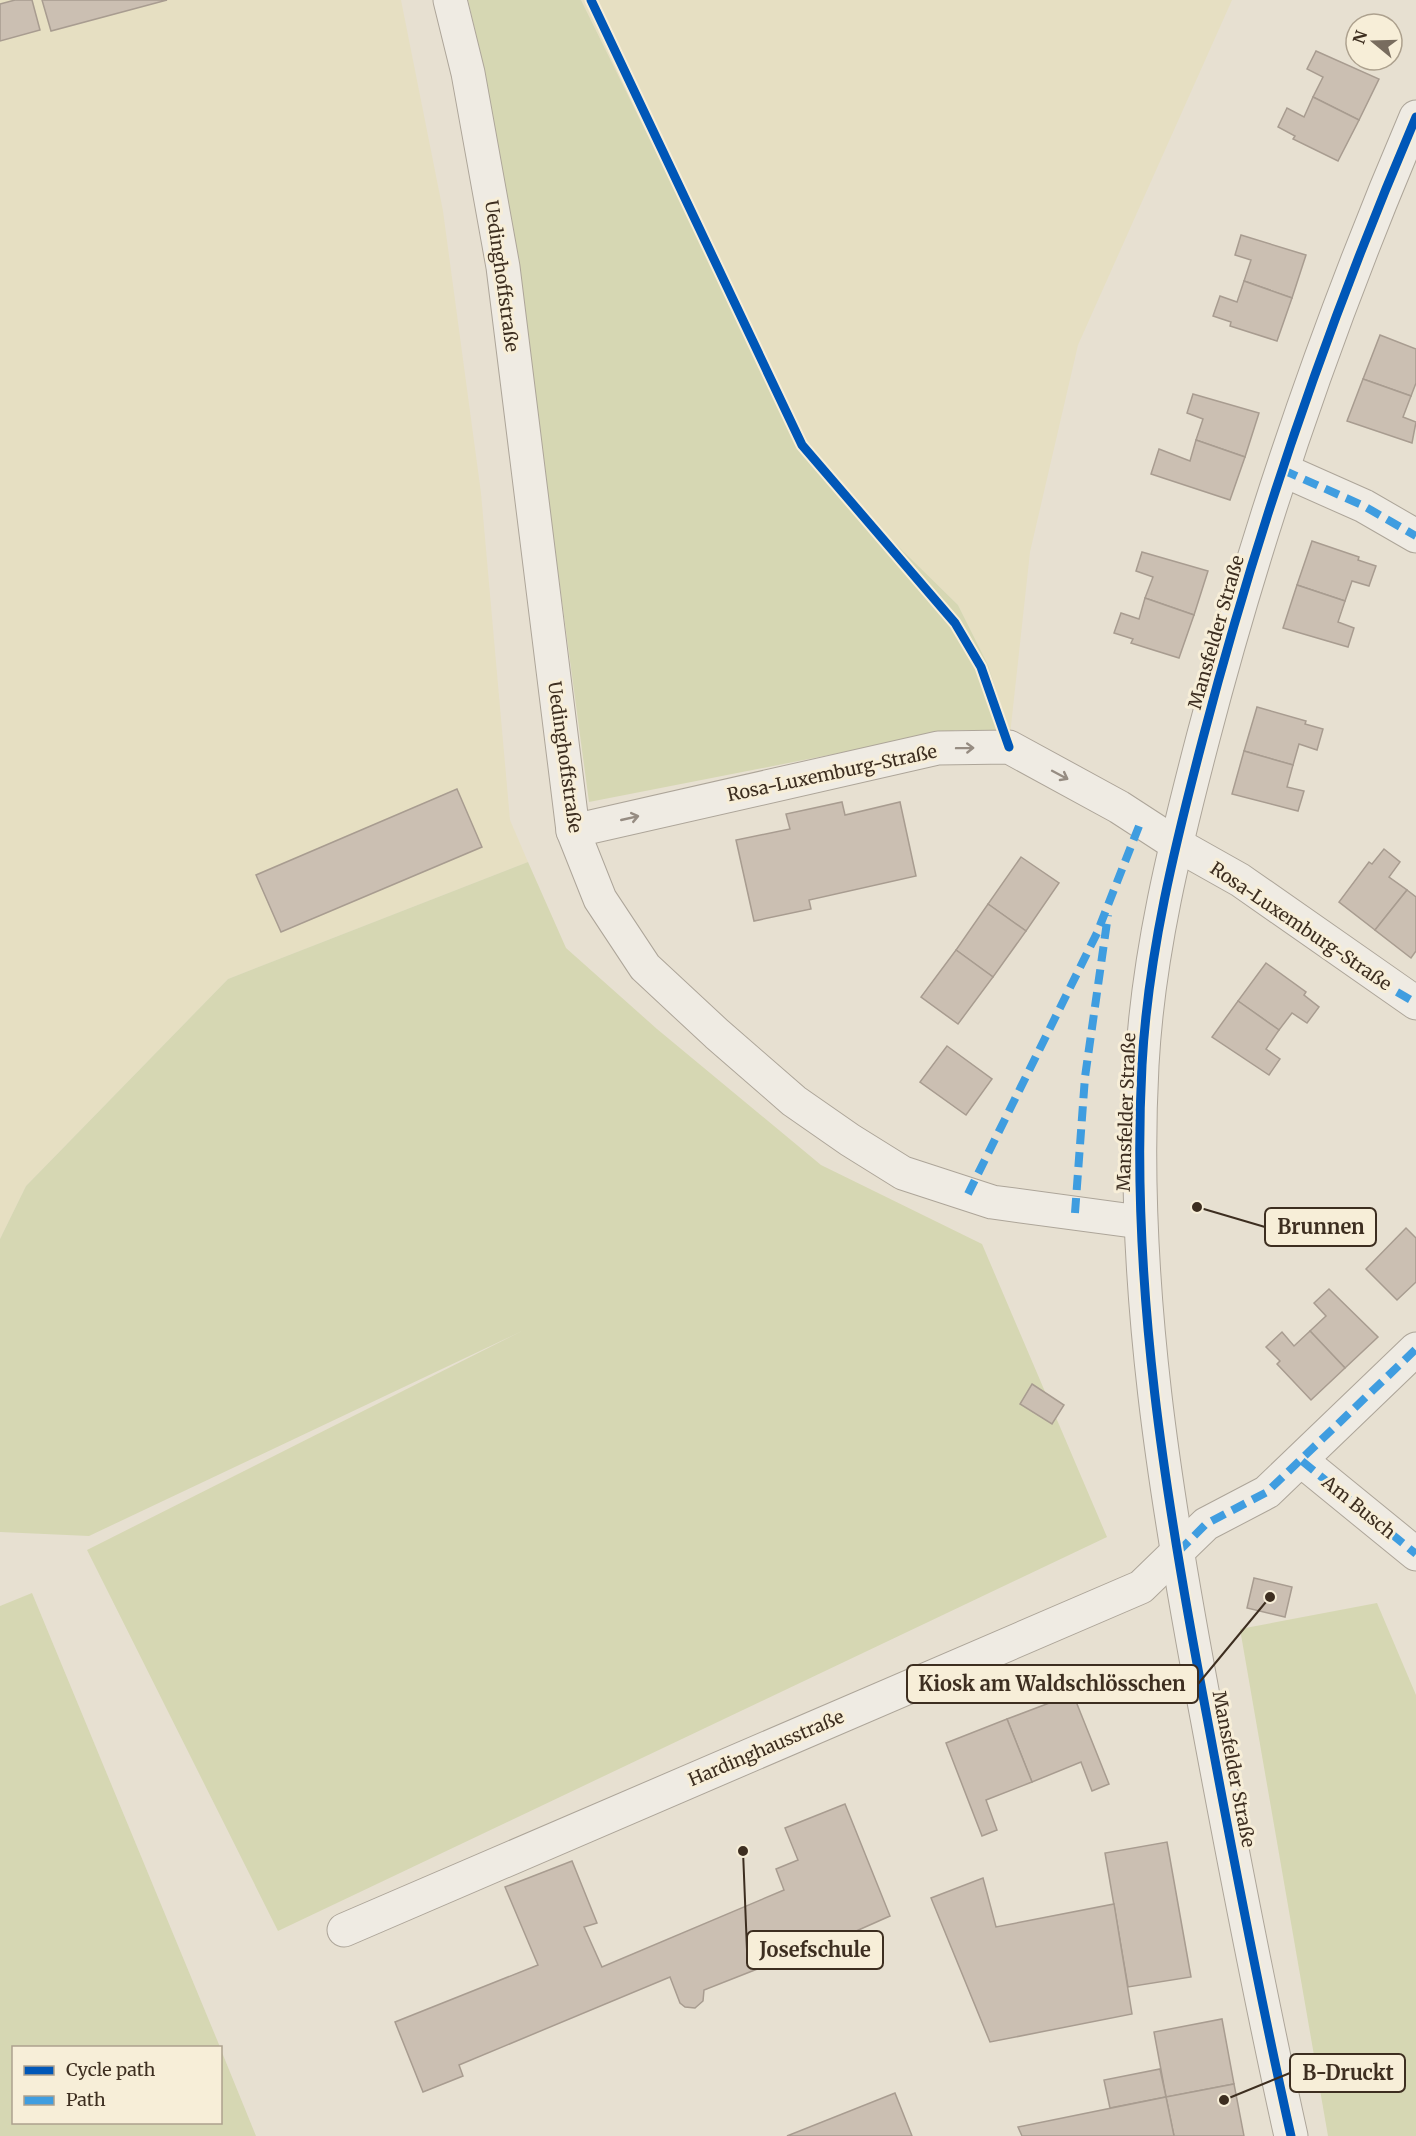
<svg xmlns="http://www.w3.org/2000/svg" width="1416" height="2136" font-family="Merriweather,serif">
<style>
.farmland{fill:#e6dfc2}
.green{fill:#d6d7b3}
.building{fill:#cbbfb2;stroke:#a89c90;stroke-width:1.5}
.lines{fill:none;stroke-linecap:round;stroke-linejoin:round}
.minor-casing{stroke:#ada599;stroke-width:35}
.minor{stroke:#efebe3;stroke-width:33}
.quiet{stroke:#3f9de0;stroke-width:8;stroke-dasharray:15 8;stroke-linecap:butt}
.cycleway-casing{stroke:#f7eed8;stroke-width:13}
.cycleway{stroke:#0057b8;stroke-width:9}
.oneway{stroke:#968c82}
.labels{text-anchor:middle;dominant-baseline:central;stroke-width:6;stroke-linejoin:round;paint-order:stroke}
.street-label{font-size:18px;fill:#3d2e20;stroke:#f7eed8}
.leader{fill:none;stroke:#3d2e20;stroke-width:2}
.callout-dot{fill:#3d2e20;stroke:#f7eed8;stroke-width:2}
.callout{fill:#f7eed8;stroke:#3d2e20;stroke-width:2}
.callout-label{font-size:20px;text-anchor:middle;font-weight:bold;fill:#3d2e20}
</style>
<rect width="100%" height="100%" fill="#e7e0d1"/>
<g class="farmland">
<polygon points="0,0 401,0 443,211 481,493 510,820 528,862 228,979 26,1186 0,1239"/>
<polygon points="581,0 1232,0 1078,345 1030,552 1010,735 988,665 958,605 806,456"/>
</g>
<g class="green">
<polygon points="468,0 581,0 806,456 958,605 988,665 1010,735 991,730 957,730 589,802 517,267 486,77"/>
<polygon points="528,862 566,948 657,1029 821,1165 982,1244 1107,1537 278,1931 87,1550 522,1331 89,1536 0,1532 0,1239 26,1186 228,979"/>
<polygon points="32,1593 220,2047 14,2048 14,2122 220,2122 221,2050 256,2136 0,2136 0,1606"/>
<polygon points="1377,1603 1416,1695 1416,2136 1328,2136 1240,1629"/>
</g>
<g class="building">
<polygon points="15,0 32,0 40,30 0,41 0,4"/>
<polygon points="42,0 167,0 51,31"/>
<polygon points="1316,51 1379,79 1359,120 1313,97 1323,77 1307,69"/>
<polygon points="1313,97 1359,120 1338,161 1293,139 1295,136 1278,127 1287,108 1304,117"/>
<polygon points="1241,235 1306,255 1292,298 1244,281 1251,260 1235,255"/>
<polygon points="1244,281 1292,298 1277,341 1230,326 1231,322 1213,316 1220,296 1237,302"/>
<polygon points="1380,335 1416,349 1416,383 1411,396 1363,379"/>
<polygon points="1363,379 1411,396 1403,417 1416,422 1412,443 1347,421"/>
<polygon points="1193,394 1259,413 1245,457 1196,440 1203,419 1187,413"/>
<polygon points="1196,440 1245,457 1230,500 1151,474 1159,449 1190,461"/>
<polygon points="1312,541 1359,557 1358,560 1376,566 1369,586 1352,581 1345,601 1297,585"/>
<polygon points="1142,552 1208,571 1194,615 1145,598 1153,577 1136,571"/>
<polygon points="1297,585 1345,601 1338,622 1354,628 1348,647 1283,628"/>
<polygon points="1145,598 1194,615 1179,658 1131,643 1133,639 1114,633 1121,613 1139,619"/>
<polygon points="1257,707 1306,721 1305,724 1323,729 1317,750 1299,744 1293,765 1244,751"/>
<polygon points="1244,751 1293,765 1287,787 1304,791 1298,811 1232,794"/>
<polygon points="457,789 482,847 281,932 256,875"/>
<polygon points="842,802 845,815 900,802 916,876 809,900 811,909 754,921 736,840 790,829 786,814"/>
<polygon points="1384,849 1400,862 1389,877 1407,890 1375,930 1339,902 1369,862 1372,864"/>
<polygon points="1021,857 1059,883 1026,931 988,904"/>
<polygon points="1407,890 1416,897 1416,951 1411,958 1375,930"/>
<polygon points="988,904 1026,931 993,977 956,950"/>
<polygon points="956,950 993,977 958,1024 921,997"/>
<polygon points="1266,963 1306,992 1304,995 1319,1007 1307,1023 1292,1013 1279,1030 1238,1001"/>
<polygon points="1238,1001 1279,1030 1266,1049 1280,1059 1269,1075 1212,1037"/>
<polygon points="947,1046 992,1079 966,1115 920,1082"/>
<polygon points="1406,1228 1416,1238 1416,1282 1397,1300 1366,1269"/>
<polygon points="1329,1289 1378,1337 1345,1368 1310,1331 1326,1316 1314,1303"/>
<polygon points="1310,1331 1345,1368 1311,1400 1277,1364 1280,1361 1266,1347 1282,1332 1294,1346"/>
<polygon points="1032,1384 1064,1405 1052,1424 1020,1404"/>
<polygon points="1254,1578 1292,1587 1285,1617 1247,1608"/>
<polygon points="1073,1694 1109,1784 1092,1791 1081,1762 1032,1782 1007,1719"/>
<polygon points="1007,1719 1032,1782 986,1800 997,1830 982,1836 946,1743"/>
<polygon points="845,1804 890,1916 809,1952 808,1949 704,1990 703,2001 695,2008 685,2007 680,2003 670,1977 459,2065 463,2076 423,2092 395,2022 538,1965 505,1887 572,1861 597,1923 584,1927 602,1967 784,1890 776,1869 798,1860 785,1828"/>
<polygon points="1167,1842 1191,1977 1128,1987 1105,1853"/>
<polygon points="983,1878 996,1927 1114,1904 1132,2014 990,2042 931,1898"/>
<polygon points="1222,2019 1234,2084 1166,2097 1154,2032"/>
<polygon points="1160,2069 1166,2097 1110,2108 1104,2080"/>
<polygon points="1234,2084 1244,2136 1174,2136 1166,2097"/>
<polygon points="895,2093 912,2136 787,2136"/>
<polygon points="1166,2097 1174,2136 1022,2136 1018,2127"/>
</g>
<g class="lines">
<defs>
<g id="minor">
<polyline points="450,0 468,73 503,267 573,831 600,899 645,967 717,1034 794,1101 850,1140 903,1173 992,1202 1140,1222"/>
<polyline points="1283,470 1364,506 1416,536"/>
<polyline points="573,831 938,748 1009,747 1119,807 1176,844 1240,880 1416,1003"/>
<polyline points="1302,1461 1416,1554"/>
<polyline points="344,1930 1141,1587 1206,1524 1267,1492 1416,1349"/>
<path d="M1291,2136c-31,-139 -58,-279 -84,-419 -41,-215 -77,-432 -65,-652 6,-111 33,-220 61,-327 55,-211 127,-420 213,-621"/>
</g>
</defs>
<use href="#minor" class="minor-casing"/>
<use href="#minor" class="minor"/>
<g class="quiet">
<polyline points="1283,470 1364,506 1416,536"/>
<polyline points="1397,992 1416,1003"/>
<polyline points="968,1194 1097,933 1141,821"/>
<polyline points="1075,1213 1085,1077 1108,915"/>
<polyline points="1302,1461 1416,1554"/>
<polyline points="1178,1552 1206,1524 1267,1492 1416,1349"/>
</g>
<defs>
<g id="cycleway">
<polyline points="591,0 802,445 955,623 981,667 1009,747"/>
<path d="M1291,2136c-31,-139 -58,-279 -84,-419 -41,-215 -77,-432 -65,-652 6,-111 33,-220 61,-327 55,-211 127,-420 213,-621"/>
</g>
</defs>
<use href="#cycleway" class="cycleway-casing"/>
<use href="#cycleway" class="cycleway"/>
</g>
<defs><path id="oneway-shaft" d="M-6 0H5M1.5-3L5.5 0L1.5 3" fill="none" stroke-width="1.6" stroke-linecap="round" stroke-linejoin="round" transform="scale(1.5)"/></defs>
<g class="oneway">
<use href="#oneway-shaft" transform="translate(965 748) rotate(-1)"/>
<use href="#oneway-shaft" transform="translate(1060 775) rotate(28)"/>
<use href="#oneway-shaft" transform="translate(630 818) rotate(-13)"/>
</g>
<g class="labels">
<g class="street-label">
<text transform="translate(502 276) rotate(82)">Uedinghoffstraße</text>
<text transform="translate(1216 632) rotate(-74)">Mansfelder Straße</text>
<text transform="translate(565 757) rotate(82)">Uedinghoffstraße</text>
<text transform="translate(832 773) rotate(-12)">Rosa-Luxemburg-Straße</text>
<text transform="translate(1301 926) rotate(34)">Rosa-Luxemburg-Straße</text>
<text transform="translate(1126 1112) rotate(-88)">Mansfelder Straße</text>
<text transform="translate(1359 1507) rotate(39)">Am Busch</text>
<text transform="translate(766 1748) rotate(-23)">Hardinghausstraße</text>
<text transform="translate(1234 1769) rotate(79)">Mansfelder Straße</text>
</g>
</g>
<path class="leader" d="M1197 1207L1265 1227M1270 1597L1198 1684M743 1851L747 1950M1224 2100L1290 2073"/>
<g class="callout-dot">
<circle cx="1197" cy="1207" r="6"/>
<circle cx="1270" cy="1597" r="6"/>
<circle cx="743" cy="1851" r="6"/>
<circle cx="1224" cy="2100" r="6"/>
</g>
<g class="callout">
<rect x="1265" y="1208" width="111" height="38" rx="6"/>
<rect x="907" y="1665" width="291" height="38" rx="6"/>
<rect x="747" y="1931" width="136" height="38" rx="6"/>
<rect x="1290" y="2054" width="115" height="38" rx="6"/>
</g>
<g class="callout-label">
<text x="1321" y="1234">Brunnen</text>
<text x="1052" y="1691">Kiosk am Waldschlösschen</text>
<text x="815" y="1957">Josefschule</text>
<text x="1348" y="2080">B-Druckt</text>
</g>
<rect x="12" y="2046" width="210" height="78" fill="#f7eed8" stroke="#ada18e" stroke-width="1.5"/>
<rect x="24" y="2066" width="30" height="9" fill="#0057b8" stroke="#ada18e" stroke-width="1.5"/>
<text x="66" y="2076" font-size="18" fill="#3d2e20">Cycle path</text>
<rect x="24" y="2096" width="30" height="9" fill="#3f9de0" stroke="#ada18e" stroke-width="1.5"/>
<text x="66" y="2106" font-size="18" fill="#3d2e20">Path</text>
<g transform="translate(1374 42) rotate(289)"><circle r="28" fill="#f7eed8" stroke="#ada18e" stroke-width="1.5"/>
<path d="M0-4.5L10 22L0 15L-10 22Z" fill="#786c5e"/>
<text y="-9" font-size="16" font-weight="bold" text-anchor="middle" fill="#3d2e20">N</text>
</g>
</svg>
